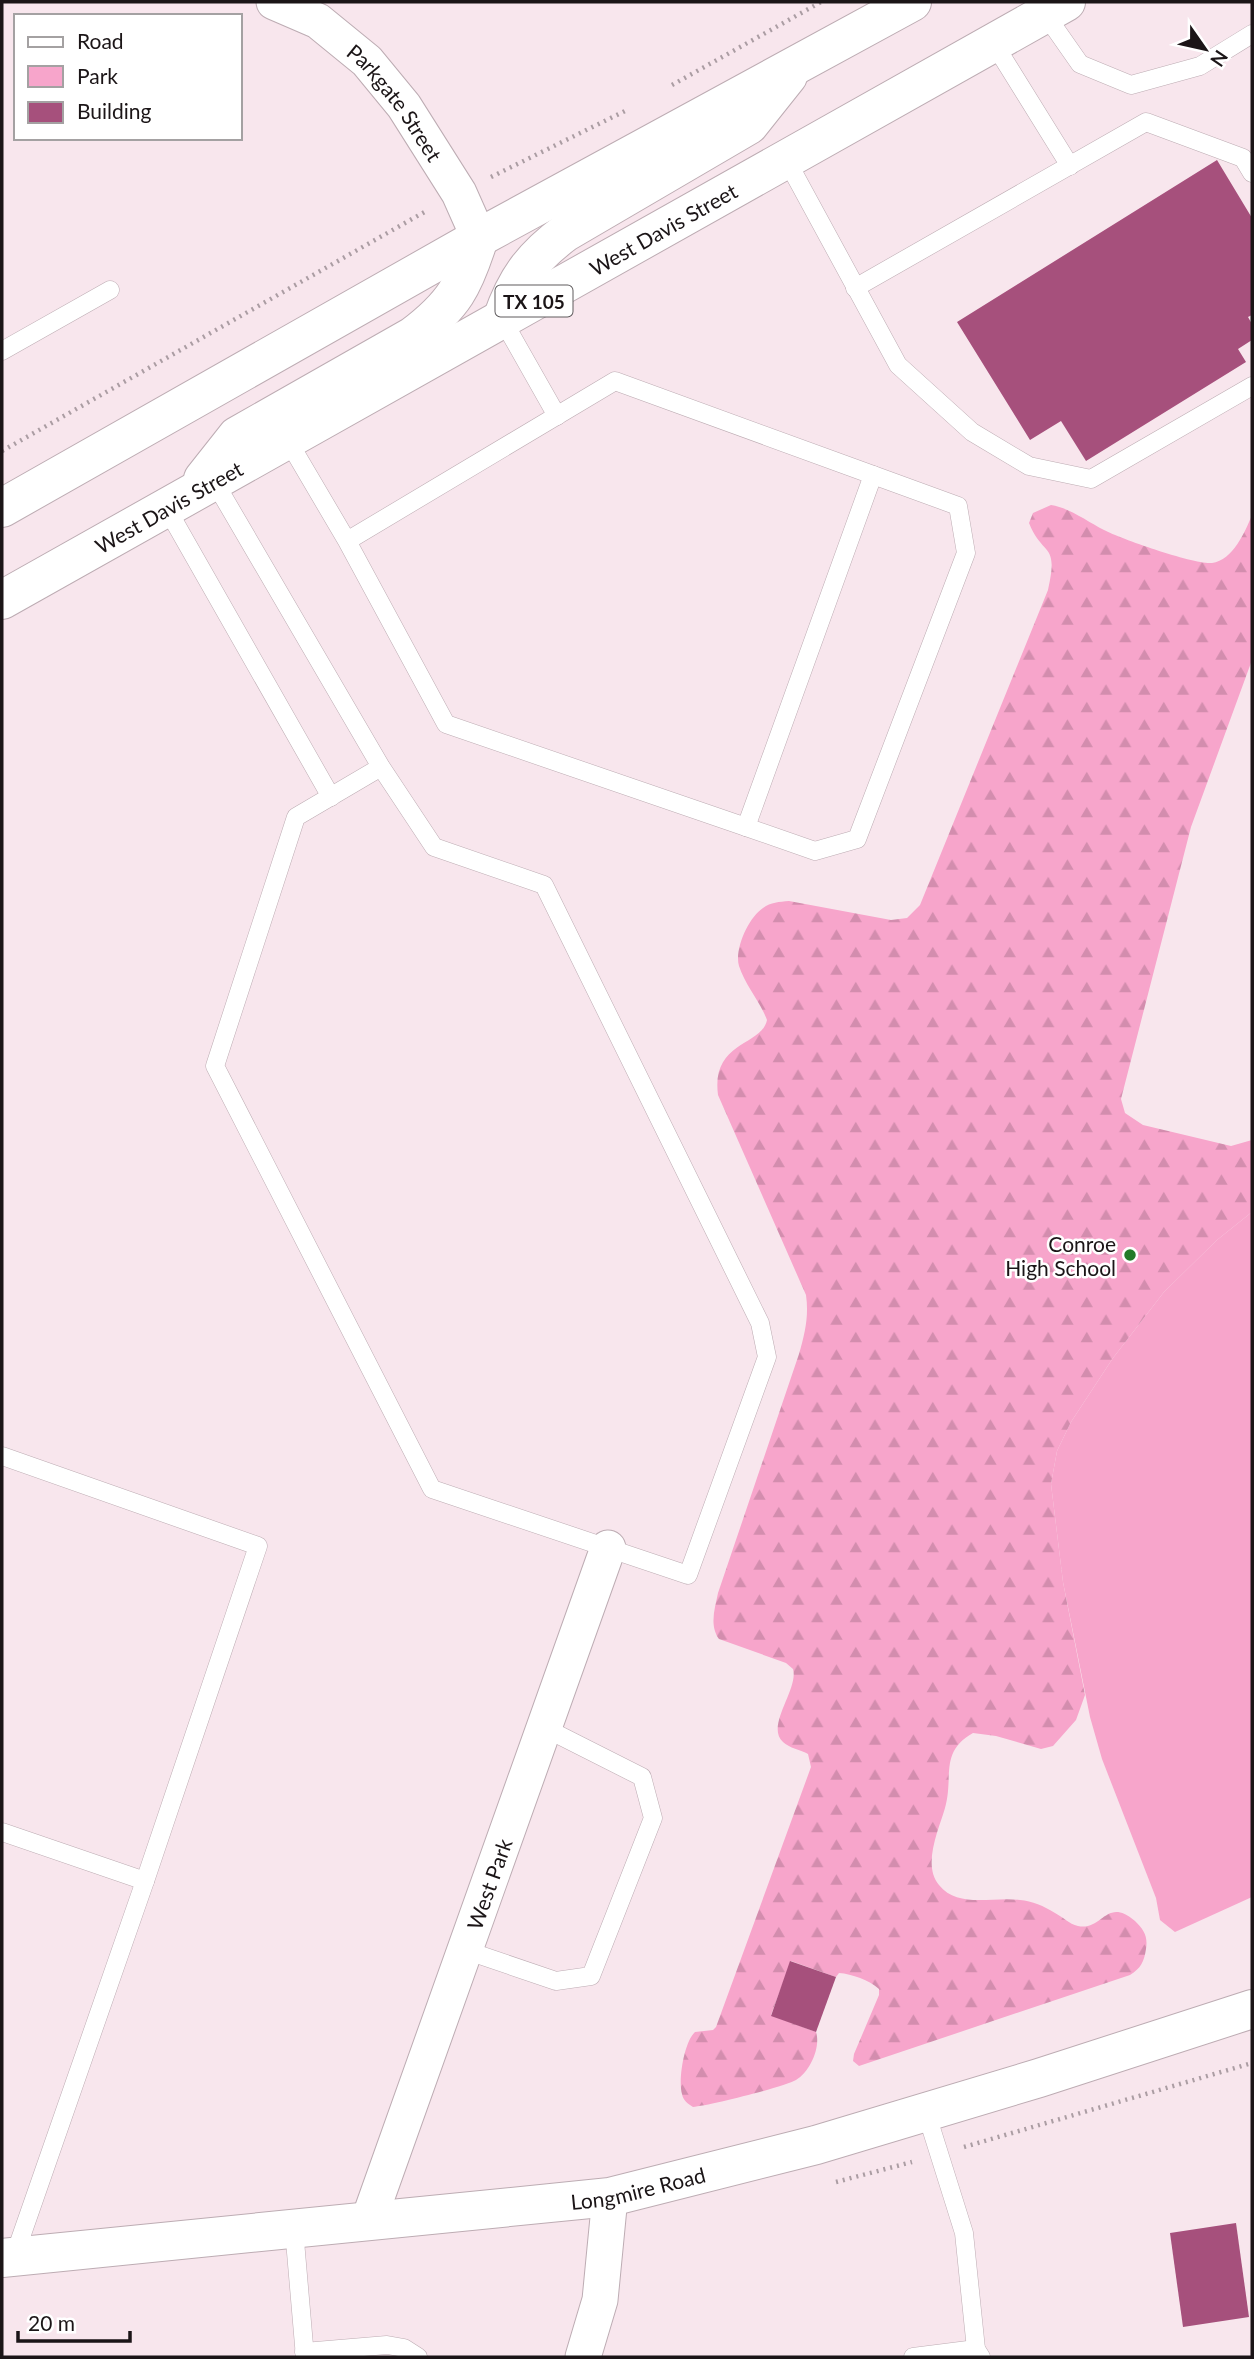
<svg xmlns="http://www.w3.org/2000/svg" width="1254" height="2359" font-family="Lato,sans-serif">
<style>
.green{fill:#f7a5cb}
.forest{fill:url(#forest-firs)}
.building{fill:#a6507c}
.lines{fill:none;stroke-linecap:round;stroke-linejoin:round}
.lane-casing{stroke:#bdacb3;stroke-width:19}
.street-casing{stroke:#bdacb3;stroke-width:37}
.secondary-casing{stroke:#bdacb3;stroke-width:40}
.primary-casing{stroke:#bdacb3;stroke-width:40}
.path{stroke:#ab9da3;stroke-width:4.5;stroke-dasharray:2 5;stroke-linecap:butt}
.lane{stroke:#fff;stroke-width:18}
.street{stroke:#fff;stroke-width:35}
.secondary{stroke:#fff;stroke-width:38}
.primary{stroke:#fff;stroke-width:38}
.poi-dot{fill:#237b29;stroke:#fff;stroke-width:2.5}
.labels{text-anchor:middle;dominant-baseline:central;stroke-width:5;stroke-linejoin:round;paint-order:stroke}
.shield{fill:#fff;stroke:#5f5b5d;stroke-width:2}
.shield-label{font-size:19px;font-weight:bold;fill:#1b1517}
.street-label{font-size:21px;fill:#1b1517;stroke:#fff}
.poi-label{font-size:21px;fill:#1b1517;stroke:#fff;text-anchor:end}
</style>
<defs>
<pattern id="forest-firs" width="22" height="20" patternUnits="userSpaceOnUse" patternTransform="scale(1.75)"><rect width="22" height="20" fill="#f7a5cb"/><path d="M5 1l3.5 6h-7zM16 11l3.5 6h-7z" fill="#d38dae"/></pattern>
</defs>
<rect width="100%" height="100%" fill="#f8e6ed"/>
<polygon class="green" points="1252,1212 1252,1897 1175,1932 1160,1920 1156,1898 1102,1759 1090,1717 1063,1582 1051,1484 1057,1451 1071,1422 1113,1358 1164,1292 1217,1240"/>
<path class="forest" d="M1051,505c19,3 37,17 53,25 17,9 92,35 108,33 21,-3 33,-31 40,-48v145l-61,167 -70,272 4,14 18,12 88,21 21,-6v72l-35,28 -53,52 -51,66 -42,64 -14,29 -6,33 12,98 22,113 -9,25 -23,26 -12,3 -45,-13 -23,-3c-34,19 -19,44 -28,75 -6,21 -23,57 -6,77 19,24 54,11 81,15 12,1 24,6 35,13 8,4 14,11 23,13 25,5 28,-30 57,-5 9,9 13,15 11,28 -2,13 -5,19 -16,26l-271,91 -6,-5 1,-7 25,-59v-6c-10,-9 -27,-15 -40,-16l-3,4 -45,-16 -20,54 45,17c5,15 -6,40 -20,48 -12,7 -88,26 -103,27 -5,-3 -10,-7 -11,-13 -4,-14 2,-52 13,-62l18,-2 3,-3 95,-260 -3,-13c-7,-4 -19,-6 -25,-12 -18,-16 16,-53 10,-73l-7,-6 -67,-24c-10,-14 -4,-31 -1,-46l81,-239c6,-21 10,-38 7,-59l-88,-200c-7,-54 44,-49 49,-75 -7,-19 -22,-35 -28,-54 -5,-17 10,-49 24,-58 8,-6 16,-6 26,-7l102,19 16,-2 13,-13 128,-315c11,-49 -5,-32 -19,-67l4,-10z"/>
<g class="building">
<polygon points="1217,160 1252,218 1252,315 1248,317 1252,324 1252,340 1238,349 1246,362 1086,461 1061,421 1030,440 957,322"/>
<polygon points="790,1961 836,1977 816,2032 771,2016"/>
<polygon points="1236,2223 1249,2317 1183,2327 1170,2233"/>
</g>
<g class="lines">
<defs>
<g id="lane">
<polyline points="1045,14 1080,64 1131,85 1200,66 1252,34"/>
<polyline points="993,42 1070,166"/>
<polyline points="786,159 898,365 972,432 1029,466 1091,479 1252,386"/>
<polyline points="855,288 1146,122 1243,158 1252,173"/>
<polyline points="502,319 557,416"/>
<polyline points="2,351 110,290"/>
<polyline points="287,439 347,541 446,724 746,827 873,475 615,381 347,541"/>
<polyline points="214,481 381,767 434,847 544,885 760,1323 767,1357 688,1575 432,1489 215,1066 296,817 381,767"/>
<polyline points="166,507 331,797"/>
<polyline points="746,827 815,851 857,839 966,553 958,506 873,475"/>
<polyline points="2,1456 258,1546 145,1881 14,2257"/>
<polyline points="2,1832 145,1881"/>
<polyline points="465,1950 556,1981 591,1976 653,1818 642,1777 545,1728"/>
<polyline points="926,2112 964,2233 976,2349 981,2357"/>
<polyline points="294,2229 305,2357"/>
<polyline points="304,2352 387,2345 404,2348 418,2357"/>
<polyline points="913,2357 976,2349"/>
</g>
<g id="street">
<path id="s1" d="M274,2l44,19 49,40 37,45 55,87 20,45"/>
<path id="s2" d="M368,2222l240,-674"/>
<polyline points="583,2357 600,2300 610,2197"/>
</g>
<g id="secondary">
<path id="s3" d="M2,2258l608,-61 206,-52 223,-67 213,-69"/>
</g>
<g id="primary">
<path d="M502,319c14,-40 30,-62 64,-87l183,-107 39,-49"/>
<path d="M203,479l34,-43 176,-100c41,-31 51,-50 66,-98"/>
<polyline points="2,508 482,236 912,2"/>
<path id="s4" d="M2,600l1064,-598"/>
</g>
</defs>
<use href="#lane" class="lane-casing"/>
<use href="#street" class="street-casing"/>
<use href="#secondary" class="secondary-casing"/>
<use href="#primary" class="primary-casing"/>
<g class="path">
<polyline points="672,85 821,2"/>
<polyline points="491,177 625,111"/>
<polyline points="2,451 428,210"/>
<polyline points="964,2147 1252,2063"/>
<polyline points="836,2182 912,2162"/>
</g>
<use href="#lane" class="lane"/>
<use href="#street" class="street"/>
<use href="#secondary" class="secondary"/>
<use href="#primary" class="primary"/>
</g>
<circle class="poi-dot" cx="1130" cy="1255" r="7"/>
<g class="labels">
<rect class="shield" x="495.5" y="285.5" width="77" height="31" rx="5"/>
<g class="shield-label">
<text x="534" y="301">TX 105</text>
</g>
<g class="street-label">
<text stroke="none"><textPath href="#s1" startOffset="161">Parkgate Street</textPath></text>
<text stroke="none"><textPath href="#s4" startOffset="758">West Davis Street</textPath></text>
<text stroke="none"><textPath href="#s4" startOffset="191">West Davis Street</textPath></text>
<text stroke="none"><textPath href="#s2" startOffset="359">West Park</textPath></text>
<text stroke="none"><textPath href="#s3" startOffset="640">Longmire Road</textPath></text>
</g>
<g class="poi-label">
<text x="1116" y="1243">Conroe<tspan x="1116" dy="24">High School</tspan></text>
</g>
</g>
<rect width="1254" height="2359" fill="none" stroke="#1b1517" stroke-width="7"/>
<rect x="14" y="14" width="228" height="126" fill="#ffffff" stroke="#a4a1a2" stroke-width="2"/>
<rect x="28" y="37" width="35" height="10" fill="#ffffff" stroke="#a4a1a2" stroke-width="2"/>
<text x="77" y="49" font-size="21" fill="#1b1517">Road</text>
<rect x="28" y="66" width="35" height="21" fill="#f7a5cb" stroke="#a4a1a2" stroke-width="2"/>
<text x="77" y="84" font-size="21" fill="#1b1517">Park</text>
<rect x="28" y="102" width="35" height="21" fill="#a6507c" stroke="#a4a1a2" stroke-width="2"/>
<text x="77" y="119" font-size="21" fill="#1b1517">Building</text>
<g transform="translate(1205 49) rotate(124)" stroke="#ffffff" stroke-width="5" paint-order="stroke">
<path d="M0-5L12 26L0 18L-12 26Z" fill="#1b1517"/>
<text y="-10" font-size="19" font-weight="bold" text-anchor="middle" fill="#1b1517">N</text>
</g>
<path d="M18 2331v10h112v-10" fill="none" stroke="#1b1517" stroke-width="3.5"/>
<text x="28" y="2331" font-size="21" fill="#1b1517" stroke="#ffffff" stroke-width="5" paint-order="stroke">20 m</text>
</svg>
